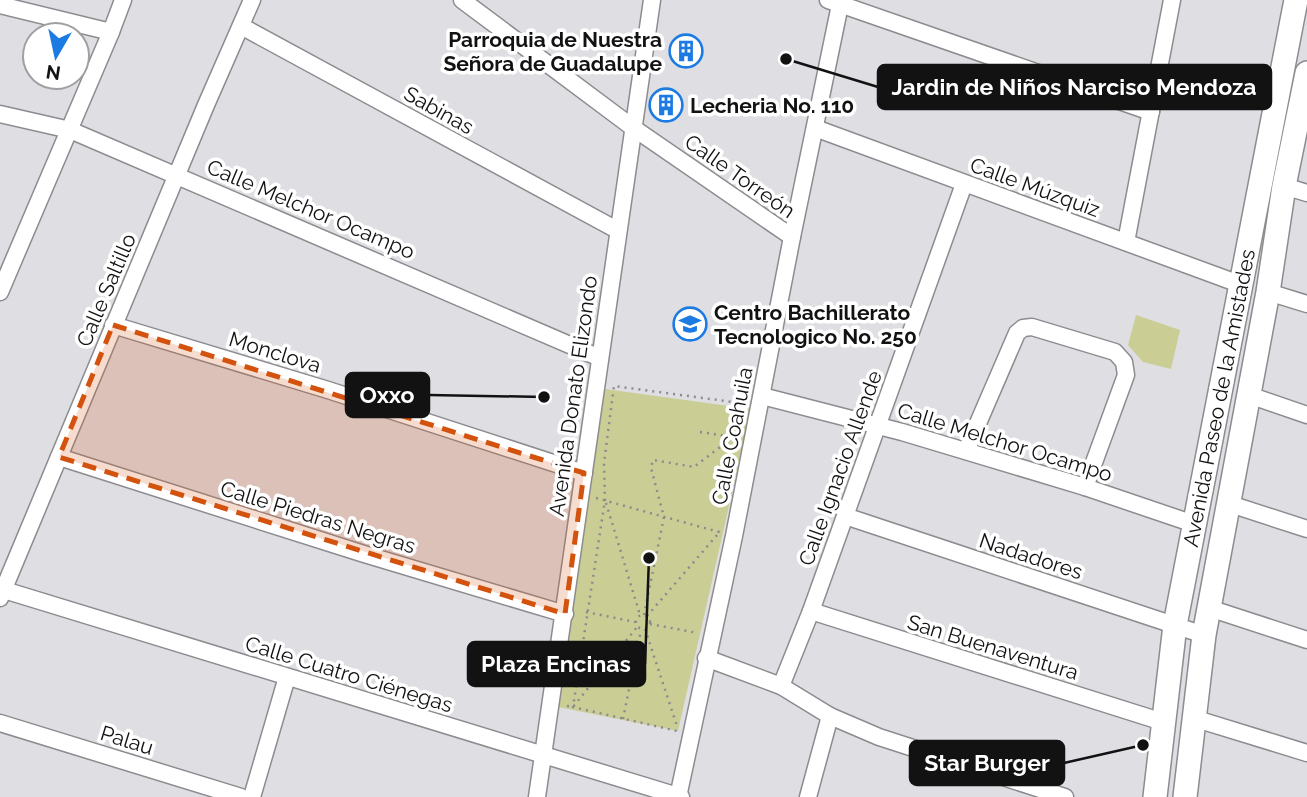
<svg xmlns="http://www.w3.org/2000/svg" width="1307" height="797" font-family="Raleway,sans-serif">
<style>
.green{fill:#cace95}
.lines{fill:none;stroke-linecap:round;stroke-linejoin:round}
.street-casing{stroke:#8c8c90;stroke-width:19}
.secondary-casing{stroke:#8c8c90;stroke-width:26}
.path{stroke:#8c8b8f;stroke-width:2.5;stroke-dasharray:2 5;stroke-linecap:butt}
.street{stroke:#fff;stroke-width:16}
.secondary{stroke:#fff;stroke-width:23}
.marked{fill:#d3520d;fill-opacity:0.2;stroke:#d3520d;stroke-width:5;stroke-dasharray:14 9;stroke-linejoin:round}
.labels{text-anchor:middle;dominant-baseline:central;stroke-width:7;stroke-linejoin:round;paint-order:stroke}
.poi-label{font-size:21px;font-weight:bold;fill:#121213;stroke:#fff;text-anchor:start}
.street-label{font-size:21px;fill:#121213;stroke:#fff}
.leader{fill:none;stroke:#121213;stroke-width:2.5}
.callout-dot{fill:#121213;stroke:#fff;stroke-width:2.5}
.callout{fill:#121213;stroke:#121213;stroke-width:2.5}
.callout-label{font-size:23px;text-anchor:middle;font-weight:bold;fill:#fff}
</style>
<rect width="100%" height="100%" fill="#dfdee3"/>
<g class="green">
<polygon points="1136,315 1180,330 1171,369 1143,362 1128,345"/>
<polygon points="605,389 751,409 678,731 558,707"/>
</g>
<g class="lines">
<defs>
<g id="street">
<polyline points="462,0 632,127 792,237"/>
<polyline points="828,0 1151,112"/>
<polyline points="0,5 111,32"/>
<polyline points="241,26 617,230"/>
<polyline points="0,114 70,130 600,358"/>
<polyline points="815,128 1242,285"/>
<polyline points="1284,186 1307,193"/>
<polyline points="1126,242 1172,0"/>
<polyline points="0,292 111,32 123,0"/>
<polyline points="1268,292 1307,304"/>
<polyline points="113,325 328,390 584,473"/>
<polyline points="1249,395 1307,415"/>
<polyline points="762,396 902,432 1085,487 1194,524"/>
<polyline points="966,451 1017,333 1023,328 1032,327 1115,352 1124,362 1126,375 1085,487"/>
<polyline points="59,457 364,554 565,614"/>
<polyline points="1227,503 1307,529"/>
<polyline points="845,516 1204,635"/>
<polyline points="4,590 681,797"/>
<polyline points="0,598 206,105 252,0"/>
<polyline points="1209,608 1307,640"/>
<polyline points="811,611 1163,722"/>
<polyline points="706,658 781,686 830,716 879,737 1065,797"/>
<polyline points="781,686 811,611 964,184"/>
<polyline points="1193,718 1307,753"/>
<polyline points="0,723 241,797"/>
<polyline points="252,797 287,677"/>
<polyline points="537,797 652,0"/>
<polyline points="678,797 734,536 792,237 841,0"/>
<polyline points="808,797 830,716"/>
</g>
<g id="secondary">
<polyline points="1155,797 1175,625 1296,0"/>
<polyline points="1185,797 1204,635 1268,292 1284,186 1307,73"/>
</g>
</defs>
<use href="#street" class="street-casing"/>
<use href="#secondary" class="secondary-casing"/>
<g class="path">
<polyline points="700,432 733,437"/>
<polyline points="596,498 719,532 719,533"/>
<polyline points="606,503 640,615"/>
<polyline points="586,612 635,622"/>
<circle cx="643" cy="622" r="7"/>
<polyline points="644,615 664,517 651,468 653,460 694,467 733,437 740,403 614,386 604,463 605,500 573,707 677,731"/>
<polyline points="647,616 718,534"/>
<polyline points="650,624 698,633"/>
<polyline points="645,629 677,726"/>
<polyline points="567,706 573,707 637,627"/>
<polyline points="623,719 641,630"/>
</g>
<use href="#street" class="street"/>
<use href="#secondary" class="secondary"/>
</g>
<path class="marked" d="M113,325l471,148 -19,141 -506,-157z"/>
<defs>
<symbol id="building-ring" viewBox="-11 -11 22 22"><circle r="9.5" fill="#fff" stroke="#1c7ae3" stroke-width="1.5"/><path d="M-4-6H4V6H1V3H-1V6H-4ZM-2.5-4.3h1.7v1.8h-1.7ZM.8-4.3h1.7v1.8H.8ZM-2.5-1h1.7V.8h-1.7ZM.8-1h1.7V.8H.8Z" fill="#1c7ae3"/></symbol>
<symbol id="school-ring" viewBox="-11 -11 22 22"><circle r="9.5" fill="#fff" stroke="#1c7ae3" stroke-width="1.5"/><path d="M0-5L7-2L0 1L-7-2ZM-4 1L0 2.5L4 1V4Q0 6-4 4Z" fill="#1c7ae3"/></symbol>
</defs>
<g fill-rule="evenodd">
<use href="#building-ring" x="667" y="32" width="38" height="38"/>
<use href="#building-ring" x="647" y="86" width="38" height="38"/>
<use href="#school-ring" x="671" y="305" width="38" height="38"/>
</g>
<g class="labels">
<g class="poi-label">
<text x="662" y="39" text-anchor="end">Parroquia de Nuestra<tspan x="662" dy="24">Señora de Guadalupe</tspan></text>
<text x="690" y="105">Lecheria No. 110</text>
<text x="714" y="312">Centro Bachillerato<tspan x="714" dy="24">Tecnologico No. 250</tspan></text>
</g>
<g class="street-label">
<text transform="translate(439 110) rotate(29)">Sabinas</text>
<text transform="translate(740 176) rotate(35)">Calle Torreón</text>
<text transform="translate(1035 187) rotate(20)">Calle Múzquiz</text>
<text transform="translate(311 209) rotate(23)">Calle Melchor Ocampo</text>
<text transform="translate(106 290) rotate(-67)">Calle Saltillo</text>
<text transform="translate(275 352) rotate(17)">Monclova</text>
<text transform="translate(573 396) rotate(-82)">Avenida Donato Elizondo</text>
<text transform="translate(1219 398) rotate(-79)">Avenida Paseo de la Amistades</text>
<text transform="translate(732 436) rotate(-79)">Calle Coahuila</text>
<text transform="translate(1005 442) rotate(17)">Calle Melchor Ocampo</text>
<text transform="translate(840 468) rotate(-70)">Calle Ignacio Allende</text>
<text transform="translate(318 517) rotate(17)">Calle Piedras Negras</text>
<text transform="translate(1031 556) rotate(18)">Nadadores</text>
<text transform="translate(993 647) rotate(17)">San Buenaventura</text>
<text transform="translate(349 674) rotate(17)">Calle Cuatro Ciénegas</text>
<text transform="translate(127 740) rotate(17)">Palau</text>
</g>
</g>
<path class="leader" d="M786 59L878 87M544 397L429 395M649 558L645 664M1143 745L1064 763"/>
<g class="callout-dot">
<circle cx="786" cy="59" r="7"/>
<circle cx="544" cy="397" r="7"/>
<circle cx="649" cy="558" r="7"/>
<circle cx="1143" cy="745" r="7"/>
</g>
<g class="callout">
<rect x="878" y="65" width="393" height="44" rx="7"/>
<rect x="346" y="373" width="83" height="44" rx="7"/>
<rect x="468" y="642" width="177" height="44" rx="7"/>
<rect x="910" y="741" width="154" height="44" rx="7"/>
</g>
<g class="callout-label">
<text x="1074" y="95">Jardin de Niños Narciso Mendoza</text>
<text x="387" y="403">Oxxo</text>
<text x="556" y="672">Plaza Encinas</text>
<text x="987" y="771">Star Burger</text>
</g>
<g transform="translate(56 56) rotate(189)"><circle r="33" fill="#ffffff" stroke="#a0a0a1" stroke-width="2"/>
<path d="M0-5L12 26L0 18L-12 26Z" fill="#1c7ae3"/>
<text y="-10" font-size="19" font-weight="bold" text-anchor="middle" fill="#121213">N</text>
</g>
</svg>
